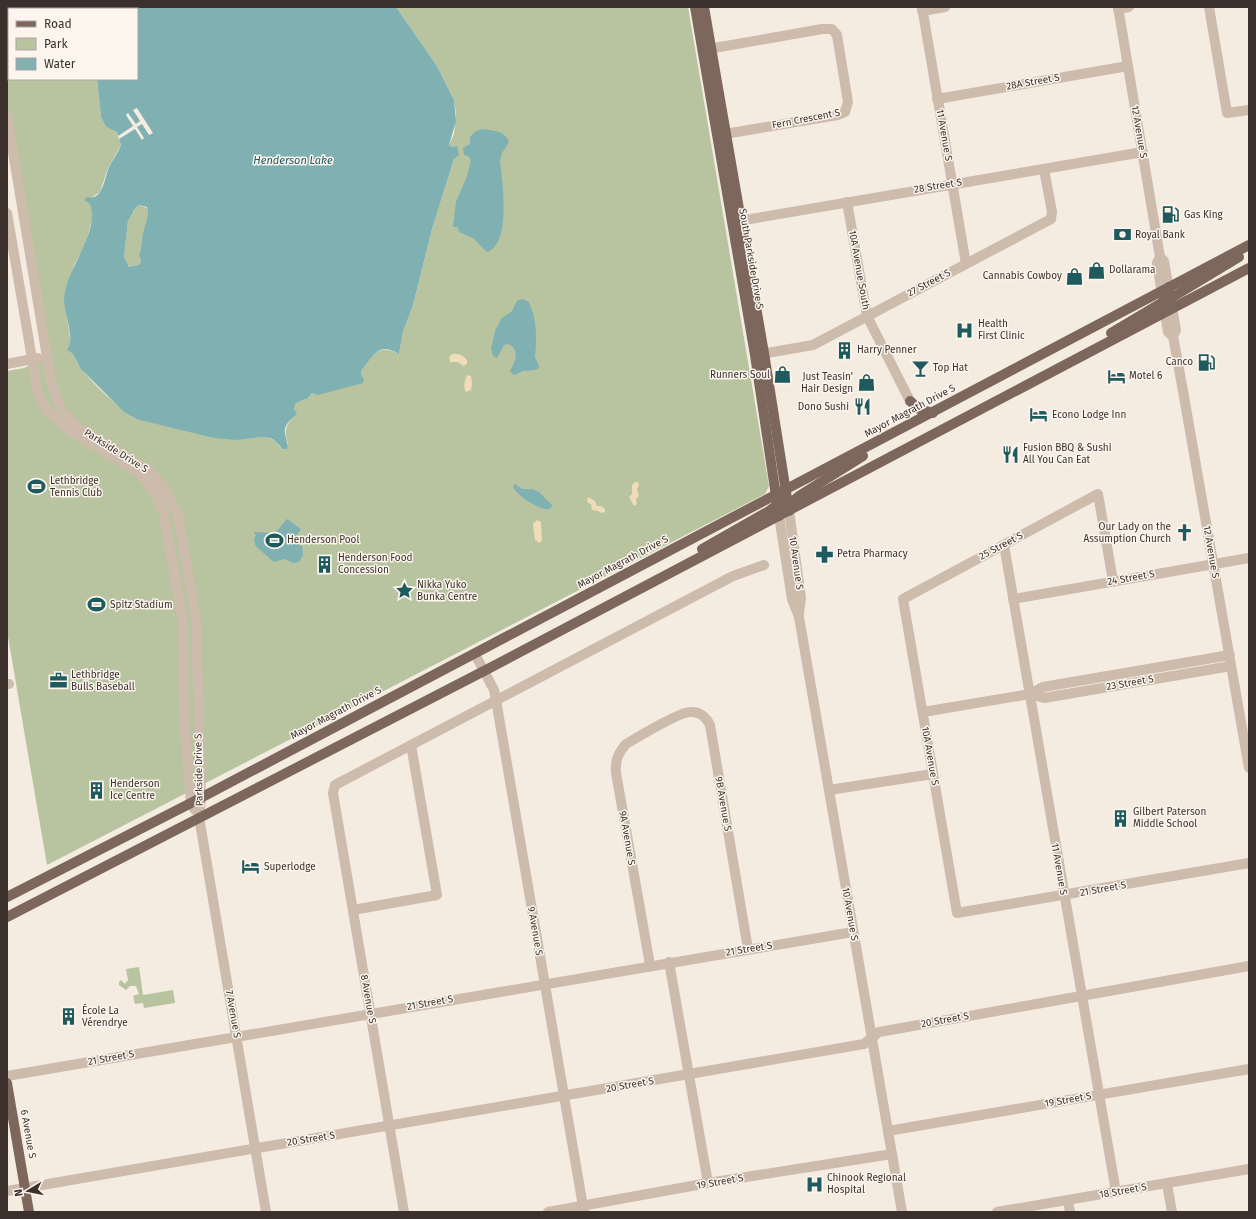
<svg xmlns="http://www.w3.org/2000/svg" width="1256" height="1219" font-family="'Fira Sans',sans-serif">
<style>
.green{fill:#b8c4a0}
.sand{fill:#efdcb8}
.water{fill:#7fb0b2;fill-rule:evenodd}
.pier{fill:#f4ebe1}
.lines{fill:none;stroke-linecap:round;stroke-linejoin:round}
.minor{stroke:#cdbbac;stroke-width:10}
.major{stroke:#7d675c;stroke-width:10}
.labels{text-anchor:middle;dominant-baseline:central;stroke-width:3;stroke-linejoin:round;paint-order:stroke}
.street-label{font-size:10px;fill:#3b302b;stroke:#fbf5ee}
.poi-label{font-size:10px;fill:#3b302b;stroke:#fbf5ee;text-anchor:start}
.water-label{font-size:11px;font-style:italic;fill:#1f5a5e;stroke:#fbf5ee}
</style>
<rect width="100%" height="100%" fill="#f4ebe1"/>
<g class="green">
<path d="M7,7h67l1,2h-66v70h88l4,38 5,10 11,5 4,13 -13,23 -8,24 -9,6 1,20 -6,25 -12,22 -10,34 7,44c-4,21 48,65 65,76l117,18c10,0 21,-1 27,10l8,-3c-5,-15 -1,-20 8,-30l-2,-5 2,-6 12,-5 4,-5 49,-18v-4c13,-14 15,-29 38,-17l4,-22 10,-27 19,-76 22,-70 -1,-12 -4,-2 5,-11 2,-20 -2,-14 -17,-34 -41,-59h292l81,479 -4,8 -718,371 -40,-234v-260l17,-3 23,-11 -40,-241z"/>
<path d="M139,205l8,3c2,10 -2,15 -4,25 -2,8 -1,14 -4,22l2,7 -2,4 -10,1 -5,-10 4,-36 3,-7z"/>
<polygon points="139,967 143,995 173,990 175,1003 144,1008 143,1003 135,1004 133,996 139,994 136,986 130,986 126,990 119,985 119,982 121,980 125,984 128,980 126,969"/>
</g>
<g class="sand">
<path d="M452,354c6,-1 11,1 15,6v4l-4,2 -5,-4h-8l-1,-5z"/>
<path d="M468,375l3,1 1,8 -1,6 -5,2c-3,-3 -2,-14 2,-17z"/>
<polygon points="635,482 638,482 639,485 637,489 639,496 636,499 637,504 634,506 629,497 632,494 632,485"/>
<polygon points="588,497 595,501 597,506 601,506 605,509 605,512 601,513 598,511 592,510 591,504 587,502"/>
<polygon points="537,520 541,522 542,540 540,543 535,540 533,524"/>
</g>
<g class="water">
<path d="M74,7h322l41,59 17,34 2,21 -7,24 4,2 4,-1 2,9 -5,4 -22,70 -19,76 -10,27 -4,22c-22,-14 -26,4 -38,17v4l3,4 -1,4 -45,12 -6,-2 -4,5 -12,5 -2,6 3,5c-4,3 -9,8 -11,12 -4,7 3,15 1,23h-4l-9,-9 -4,-2 -9,-1 -25,3 -22,-2 -78,-19 -13,-8 -42,-42 -9,-16 -5,-3c9,-9 -3,-37 -3,-50 0,-4 1,-8 2,-12 6,-26 33,-57 24,-84l-6,-4 3,-3c16,5 18,-21 22,-30 4,-8 9,-14 12,-22l-4,-13 -11,-5 -5,-10 -4,-38h40v-70h-62zM139,205l8,2c2,11 -2,16 -4,26 -2,8 -1,14 -4,22l2,7 -2,3 -10,2 -5,-10 4,-36 6,-11z"/>
<path d="M482,129c9,1 24,2 27,13l-7,11 -2,8c2,20 12,83 -13,91l-14,-14 -14,-6 -1,-5h-5l3,-25 11,-26 4,-16 -3,-4 -4,-1 -1,-7 7,-4v-7l6,-6z"/>
<path d="M522,299l6,2c9,16 9,37 7,55 0,4 4,7 4,12l-4,2 -12,1 -9,4 -4,-4c5,-9 11,-21 -2,-27l-4,1 -7,13 -4,-2 -2,-7 4,-18 6,-12 11,-8 5,-10z"/>
<path d="M515,484l7,5h10l7,3 14,14 -4,3c-8,2 -34,-14 -36,-23z"/>
<polygon points="287,519 301,529 293,542 302,546 303,555 299,562 294,563 284,559 274,562 260,550 255,545 254,538 256,536 254,532 275,533"/>
</g>
<polygon class="pier" points="137,108 153,133 149,135 142,124 137,127 144,138 142,140 135,129 119,139 118,136 133,126 126,115 128,113 136,124 140,121 133,110"/>
<g class="lines">
<g class="minor">
<polyline points="922,7 966,264"/>
<polyline points="1118,7 1160,257 1157,263 1168,332 1173,336 1183,391 1249,768"/>
<polyline points="1209,7 1227,113 1249,110"/>
<polyline points="1118,9 1129,7"/>
<polyline points="922,11 945,7"/>
<polyline points="703,50 822,29 832,29 837,35 848,102 845,112 838,115 719,135"/>
<polyline points="937,99 1128,66"/>
<polyline points="7,116 51,381 61,410 76,426 148,470 162,485 178,515 196,620 201,798 199,817 266,1212"/>
<polyline points="847,202 867,316 910,401"/>
<polyline points="7,213 36,382 38,394 48,412 71,431 138,472 154,491 163,510 183,621 184,718 191,803 195,810"/>
<polyline points="733,222 1143,152"/>
<polyline points="1160,257 1164,261 1176,330 1173,336"/>
<polyline points="756,355 813,345 1051,219 1052,212 1044,169"/>
<polyline points="7,364 38,358"/>
<polyline points="789,511 801,598 799,613"/>
<polyline points="779,516 792,599 799,617 902,1212"/>
<polyline points="1004,545 1116,1192"/>
<polyline points="1113,581 1098,494 903,599 957,913 1249,863"/>
<polyline points="1013,599 1249,558"/>
<polyline points="475,654 494,690 496,700 584,1212"/>
<polyline points="7,684 9,684"/>
<polyline points="1030,694 1044,698 1231,666"/>
<polyline points="923,712 1030,694 1043,687 1230,655"/>
<polyline points="829,790 933,774"/>
<polyline points="353,910 437,895 411,745"/>
<polyline points="669,962 708,1183"/>
<path d="M650,965l-34,-192c-1,-12 2,-20 10,-29 12,-7 53,-32 64,-32 9,-1 16,5 20,13l38,224"/>
<polyline points="7,1076 853,932"/>
<polyline points="888,1131 1249,1069"/>
<polyline points="1167,1184 1172,1212"/>
<polyline points="7,1191 864,1044 879,1032 1249,966"/>
<polyline points="1068,1201 1070,1212"/>
<polyline points="404,1212 333,793 335,785 733,576 764,565"/>
<polyline points="548,1212 708,1183 892,1154"/>
<polyline points="997,1212 1249,1169"/>
</g>
<g class="major">
<polyline points="695,7 755,355 779,516"/>
<polyline points="704,7 764,353 789,511"/>
<polyline points="1167,307 1171,298 1239,257"/>
<polyline points="1111,333 1163,302 1169,287"/>
<polyline points="910,401 919,409 933,413"/>
<polyline points="785,508 799,496 863,456"/>
<polyline points="702,549 769,511 777,505 780,501"/>
<polyline points="7,897 191,803 1249,245"/>
<polyline points="7,917 484,671 1249,268"/>
<polyline points="7,1083 29,1212"/>
</g>
</g>
<defs>
<symbol id="fuel-bare" viewBox="-9 -9 18 18"><path d="M-5.5-6h7V0h2V4h1.3V-2.5L3-4.5l.8-.8L6-3V5H2.5V1h-1V6h-7ZM-4.2-4.7v3.2H.2V-4.7Z" fill="#1f5a5e" stroke="#fbf5ee" stroke-width="2.5" paint-order="stroke"/></symbol>
<symbol id="bank-bare" viewBox="-9 -9 18 18"><path d="M-6-4H6V4H-6ZM0-2.3a2.3 2.3 0 1 0 0 4.6a2.3 2.3 0 1 0 0-4.6Z" fill="#1f5a5e" stroke="#fbf5ee" stroke-width="2.5" paint-order="stroke"/></symbol>
<symbol id="shop-bare" viewBox="-9 -9 18 18"><path d="M-5-2.5h2.3a2.7 3.5 0 0 1 5.4 0H5L5.5 6h-11ZM-1.5-2.5h3a1.5 2.3 0 0 0-3 0Z" fill="#1f5a5e" stroke="#fbf5ee" stroke-width="2.5" paint-order="stroke"/></symbol>
<symbol id="hospital-bare" viewBox="-9 -9 18 18"><path d="M-5-5h3v3.5h4V-5h3V5h-3V1.5h-4V5h-3Z" fill="#1f5a5e" stroke="#fbf5ee" stroke-width="2.5" paint-order="stroke"/></symbol>
<symbol id="building-bare" viewBox="-9 -9 18 18"><path d="M-4-6H4V6H1V3H-1V6H-4ZM-2.5-4.3h1.7v1.8h-1.7ZM.8-4.3h1.7v1.8H.8ZM-2.5-1h1.7V.8h-1.7ZM.8-1h1.7V.8H.8Z" fill="#1f5a5e" stroke="#fbf5ee" stroke-width="2.5" paint-order="stroke"/></symbol>
<symbol id="bar-bare" viewBox="-9 -9 18 18"><path d="M-6-5H6L.8 .8V4.5H3.5V6h-7V4.5H-.8V.8Z" fill="#1f5a5e" stroke="#fbf5ee" stroke-width="2.5" paint-order="stroke"/></symbol>
<symbol id="hotel-bare" viewBox="-9 -9 18 18"><path d="M-6-4.5h1.5V1H6V5H4.5V3h-9V5H-6ZM-4 0a1.8 1.8 0 1 1 3.6 0ZM.5 0V-2.5h3Q6-2.5 6 0Z" fill="#1f5a5e" stroke="#fbf5ee" stroke-width="2.5" paint-order="stroke"/></symbol>
<symbol id="restaurant-bare" viewBox="-9 -9 18 18"><path d="M-5-6h1v4h1v-4h1v4h1v-4h1v5L-1.5 .5V6h-2V.5L-5-1ZM5-6V6H3V1.5H1.5Q1.5-4 5-6Z" fill="#1f5a5e" stroke="#fbf5ee" stroke-width="2.5" paint-order="stroke"/></symbol>
<symbol id="stadium-bare" viewBox="-9 -9 18 18"><path d="M0-5a6.5 5 0 1 0 0 10a6.5 5 0 1 0 0-10ZM-3.5-1.8h7v3.6h-7Z" fill="#1f5a5e" stroke="#fbf5ee" stroke-width="2.5" paint-order="stroke"/></symbol>
<symbol id="church-bare" viewBox="-9 -9 18 18"><path d="M-1.2-6h2.4v3.5h3.3v2.4h-3.3V6h-2.4V-.1h-3.3v-2.4h3.3Z" fill="#1f5a5e" stroke="#fbf5ee" stroke-width="2.5" paint-order="stroke"/></symbol>
<symbol id="pharmacy-bare" viewBox="-9 -9 18 18"><path d="M-2-6h4v4h4v4h-4v4h-4v-4h-4v-4h4Z" fill="#1f5a5e" stroke="#fbf5ee" stroke-width="2.5" paint-order="stroke"/></symbol>
<symbol id="sight-bare" viewBox="-9 -9 18 18"><path d="M0-6L1.8-2.2L6-1.7L2.9 1.2L3.7 5.4L0 3.3L-3.7 5.4L-2.9 1.2L-6-1.7L-1.8-2.2Z" fill="#1f5a5e" stroke="#fbf5ee" stroke-width="2.5" paint-order="stroke"/></symbol>
<symbol id="office-bare" viewBox="-9 -9 18 18"><path d="M-6-3h4V-5.5h4V-3h4V5H-6ZM-1-4.5V-3h2v-1.5ZM-6 0V1H6V0Z" fill="#1f5a5e" stroke="#fbf5ee" stroke-width="2.5" paint-order="stroke"/></symbol>
</defs>
<g fill-rule="evenodd">
<use href="#fuel-bare" x="1158" y="202" width="25" height="25"/>
<use href="#bank-bare" x="1110" y="222" width="25" height="25"/>
<use href="#shop-bare" x="1084" y="258" width="25" height="25"/>
<use href="#shop-bare" x="1062" y="264" width="25" height="25"/>
<use href="#hospital-bare" x="952" y="318" width="25" height="25"/>
<use href="#building-bare" x="832" y="338" width="25" height="25"/>
<use href="#fuel-bare" x="1194" y="350" width="25" height="25"/>
<use href="#bar-bare" x="908" y="356" width="25" height="25"/>
<use href="#shop-bare" x="770" y="362" width="25" height="25"/>
<use href="#hotel-bare" x="1104" y="364" width="25" height="25"/>
<use href="#shop-bare" x="854" y="370" width="25" height="25"/>
<use href="#restaurant-bare" x="850" y="394" width="25" height="25"/>
<use href="#hotel-bare" x="1026" y="402" width="25" height="25"/>
<use href="#restaurant-bare" x="998" y="442" width="25" height="25"/>
<use href="#stadium-bare" x="24" y="474" width="25" height="25"/>
<use href="#church-bare" x="1172" y="520" width="25" height="25"/>
<use href="#stadium-bare" x="262" y="528" width="25" height="25"/>
<use href="#pharmacy-bare" x="812" y="542" width="25" height="25"/>
<use href="#building-bare" x="312" y="552" width="25" height="25"/>
<use href="#sight-bare" x="392" y="578" width="25" height="25"/>
<use href="#stadium-bare" x="84" y="592" width="25" height="25"/>
<use href="#office-bare" x="46" y="668" width="25" height="25"/>
<use href="#building-bare" x="84" y="778" width="25" height="25"/>
<use href="#building-bare" x="1108" y="806" width="25" height="25"/>
<use href="#hotel-bare" x="238" y="854" width="25" height="25"/>
<use href="#building-bare" x="56" y="1004" width="25" height="25"/>
<use href="#hospital-bare" x="802" y="1172" width="25" height="25"/>
</g>
<g class="labels">
<g class="street-label">
<text transform="translate(1033 82) rotate(-10)">28A Street S</text>
<text transform="translate(806 119) rotate(-11)">Fern Crescent S</text>
<text transform="translate(1139 132) rotate(80)">12 Avenue S</text>
<text transform="translate(944 135) rotate(80)">11 Avenue S</text>
<text transform="translate(938 186) rotate(-9)">28 Street S</text>
<text transform="translate(751 259) rotate(80)">South Parkside Drive S</text>
<text transform="translate(859 270) rotate(80)">10A Avenue South</text>
<text transform="translate(929 283) rotate(-28)">27 Street S</text>
<text transform="translate(910 411) rotate(-28)">Mayor Magrath Drive S</text>
<text transform="translate(116 451) rotate(32)">Parkside Drive S</text>
<text transform="translate(1001 546) rotate(-28)">25 Street S</text>
<text transform="translate(1211 552) rotate(80)">12 Avenue S</text>
<text transform="translate(623 562) rotate(-28)">Mayor Magrath Drive S</text>
<text transform="translate(796 563) rotate(82)">10 Avenue S</text>
<text transform="translate(1131 578) rotate(-10)">24 Street S</text>
<text transform="translate(1130 683) rotate(-10)">23 Street S</text>
<text transform="translate(336 713) rotate(-28)">Mayor Magrath Drive S</text>
<text transform="translate(930 756) rotate(80)">10A Avenue S</text>
<text transform="translate(199 770) rotate(-91)">Parkside Drive S</text>
<text transform="translate(723 804) rotate(80)">9B Avenue S</text>
<text transform="translate(627 838) rotate(80)">9A Avenue S</text>
<text transform="translate(1059 869) rotate(80)">11 Avenue S</text>
<text transform="translate(1103 889) rotate(-10)">21 Street S</text>
<text transform="translate(850 914) rotate(80)">10 Avenue S</text>
<text transform="translate(535 931) rotate(80)">9 Avenue S</text>
<text transform="translate(749 949) rotate(-9)">21 Street S</text>
<text transform="translate(368 999) rotate(80)">8 Avenue S</text>
<text transform="translate(430 1003) rotate(-10)">21 Street S</text>
<text transform="translate(233 1014) rotate(80)">7 Avenue S</text>
<text transform="translate(945 1020) rotate(-10)">20 Street S</text>
<text transform="translate(111 1058) rotate(-10)">21 Street S</text>
<text transform="translate(630 1085) rotate(-10)">20 Street S</text>
<text transform="translate(1068 1100) rotate(-10)">19 Street S</text>
<text transform="translate(28 1134) rotate(80)">6 Avenue S</text>
<text transform="translate(311 1139) rotate(-9)">20 Street S</text>
<text transform="translate(720 1182) rotate(-10)">19 Street S</text>
<text transform="translate(1123 1191) rotate(-10)">18 Street S</text>
</g>
<g class="poi-label">
<text x="1184" y="215">Gas King</text>
<text x="1135" y="235">Royal Bank</text>
<text x="1109" y="270">Dollarama</text>
<text x="1062" y="276" text-anchor="end">Cannabis Cowboy</text>
<text x="978" y="324">Health<tspan x="978" dy="12">First Clinic</tspan></text>
<text x="857" y="350">Harry Penner</text>
<text x="1193" y="362" text-anchor="end">Canco</text>
<text x="933" y="368">Top Hat</text>
<text x="770" y="375" text-anchor="end">Runners Soul</text>
<text x="1129" y="376">Motel 6</text>
<text x="853" y="377" text-anchor="end">Just Teasin'<tspan x="853" dy="12">Hair Design</tspan></text>
<text x="849" y="407" text-anchor="end">Dono Sushi</text>
<text x="1052" y="415">Econo Lodge Inn</text>
<text x="1023" y="448">Fusion BBQ &amp; Sushi<tspan x="1023" dy="12">All You Can Eat</tspan></text>
<text x="50" y="481">Lethbridge<tspan x="50" dy="12">Tennis Club</tspan></text>
<text x="1171" y="527" text-anchor="end">Our Lady on the<tspan x="1171" dy="12">Assumption Church</tspan></text>
<text x="287" y="540">Henderson Pool</text>
<text x="837" y="554">Petra Pharmacy</text>
<text x="338" y="558">Henderson Food<tspan x="338" dy="12">Concession</tspan></text>
<text x="417" y="585">Nikka Yuko<tspan x="417" dy="12">Bunka Centre</tspan></text>
<text x="110" y="605">Spitz Stadium</text>
<text x="71" y="675">Lethbridge<tspan x="71" dy="12">Bulls Baseball</tspan></text>
<text x="110" y="784">Henderson<tspan x="110" dy="12">Ice Centre</tspan></text>
<text x="1133" y="812">Gilbert Paterson<tspan x="1133" dy="12">Middle School</tspan></text>
<text x="264" y="867">Superlodge</text>
<text x="82" y="1011">École La<tspan x="82" dy="12">Vérendrye</tspan></text>
<text x="827" y="1178">Chinook Regional<tspan x="827" dy="12">Hospital</tspan></text>
</g>
<g class="water-label">
<text x="293" y="160">Henderson Lake</text>
</g>
</g>
<rect width="1256" height="1219" fill="none" stroke="#3b302b" stroke-width="16"/>
<rect x="8" y="8" width="130" height="72" fill="#fbf5ee" stroke="#aea6a0"/>
<rect x="16" y="21" width="20" height="6" fill="#7d675c" stroke="#aea6a0"/>
<text x="44" y="28" font-size="12" fill="#3b302b">Road</text>
<rect x="16" y="38" width="20" height="12" fill="#b8c4a0" stroke="#aea6a0"/>
<text x="44" y="48" font-size="12" fill="#3b302b">Park</text>
<rect x="16" y="58" width="20" height="12" fill="#7fb0b2" stroke="#aea6a0"/>
<text x="44" y="68" font-size="12" fill="#3b302b">Water</text>
<g transform="translate(28 1191) rotate(260)" stroke="#fbf5ee" stroke-width="3" paint-order="stroke">
<path d="M0-3L7 15L0 10L-7 15Z" fill="#3b302b"/>
<text y="-6" font-size="11" font-weight="bold" text-anchor="middle" fill="#3b302b">N</text>
</g>
</svg>
